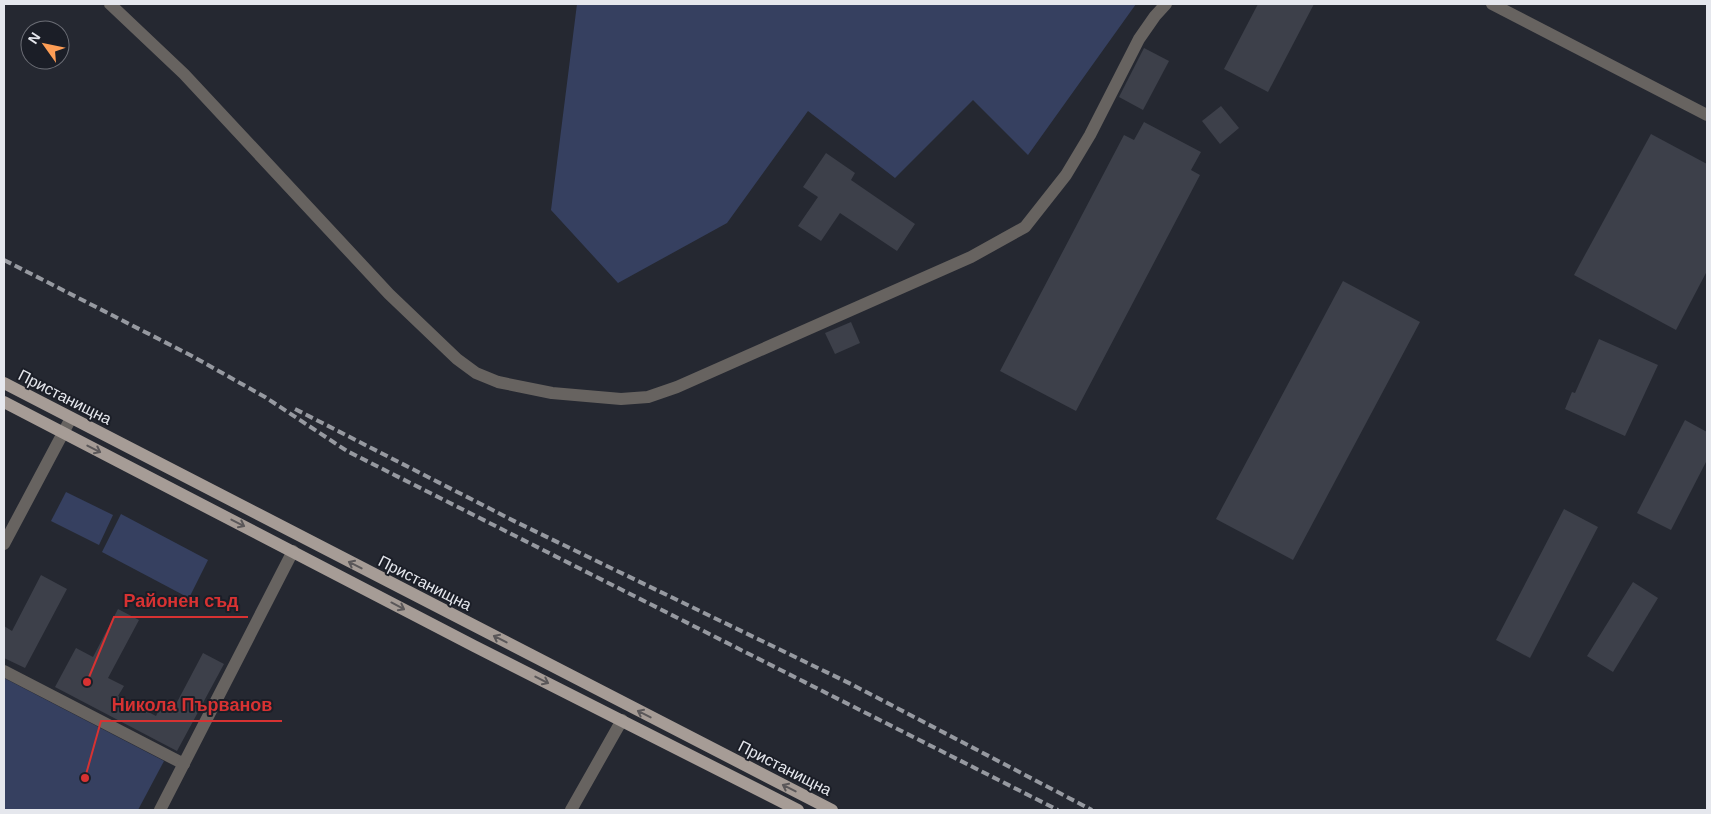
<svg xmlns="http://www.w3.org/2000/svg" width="1711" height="814" font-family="Arial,sans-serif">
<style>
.green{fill:#364060}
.building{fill:#3d404a}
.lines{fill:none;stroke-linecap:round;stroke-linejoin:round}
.minor{stroke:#676360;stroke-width:12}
.major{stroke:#a69c96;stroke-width:12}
.rail{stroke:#9699a0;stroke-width:4;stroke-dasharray:8 4;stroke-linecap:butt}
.oneway{stroke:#5a5759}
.labels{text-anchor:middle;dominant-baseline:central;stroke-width:4;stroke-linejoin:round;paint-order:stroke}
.street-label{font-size:16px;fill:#e5e7ed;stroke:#1b1e27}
.leader{fill:none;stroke:#d73232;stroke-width:2}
.callout-dot{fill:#d73232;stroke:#1b1e27;stroke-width:2}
.callout-label{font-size:18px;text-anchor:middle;font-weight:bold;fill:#d73232;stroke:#1b1e27;stroke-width:4;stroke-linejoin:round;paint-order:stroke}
</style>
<rect width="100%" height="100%" fill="#252831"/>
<g class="green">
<polygon points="577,4 1136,4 1028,155 973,100 895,178 808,111 727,223 618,283 551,210"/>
<polygon points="66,492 113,515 99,545 51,521"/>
<polygon points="121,514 208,560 189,598 102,552"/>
<polygon points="4,678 164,761 138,810 4,810"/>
</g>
<g class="building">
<polygon points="1258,4 1314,4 1268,92 1224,69"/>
<polygon points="1144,48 1169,61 1143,110 1119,97"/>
<polygon points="1221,106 1239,128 1220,144 1202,121"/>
<polygon points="1144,122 1201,152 1191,170 1200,175 1076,411 1000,371 1124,135 1134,140"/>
<polygon points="1651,134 1707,164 1707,271 1676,330 1574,275"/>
<polygon points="826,153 855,173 851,180 915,224 897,251 840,213 821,241 798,226 818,197 803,187"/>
<polygon points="1343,281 1420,322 1293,560 1216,519"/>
<polygon points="851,322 860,343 835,354 825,333"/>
<polygon points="1599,339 1658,365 1625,436 1565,409 1572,392 1575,393"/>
<polygon points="1685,420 1707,432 1707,460 1671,530 1637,513"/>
<polygon points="1564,509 1598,527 1530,658 1496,640"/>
<polygon points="41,575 67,589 25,668 4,658 4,626 12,631"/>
<polygon points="1633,582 1658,598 1613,672 1587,656"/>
<polygon points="118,609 139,620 108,678 124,686 118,696 156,716 164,700 175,706 203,653 224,664 177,751 55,687 76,648 93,657"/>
</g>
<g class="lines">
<g class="minor">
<polyline points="110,4 184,74 389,294 457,359 476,373 498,382 552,393 621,399 648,397 677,387 971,257 1025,227 1066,175 1090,135 1139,39 1155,16 1166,4"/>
<polyline points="1492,4 1707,115"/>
<polyline points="4,544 71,418"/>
<polyline points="4,671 184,764"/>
<polyline points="160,810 293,551"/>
<polyline points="571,810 622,720"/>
</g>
<g class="major">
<polyline points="4,383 832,810"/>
<polyline points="4,402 474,646 798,810"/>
</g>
<g class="rail">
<polyline points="4,260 192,356 265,397 347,451 1058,810"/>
<polyline points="295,409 518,523 851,684 1092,810"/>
</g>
</g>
<defs><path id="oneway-shaft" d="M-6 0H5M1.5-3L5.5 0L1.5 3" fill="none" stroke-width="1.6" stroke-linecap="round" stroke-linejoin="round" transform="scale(1.25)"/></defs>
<g class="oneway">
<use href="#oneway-shaft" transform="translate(94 449) rotate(27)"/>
<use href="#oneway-shaft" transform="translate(238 523) rotate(27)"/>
<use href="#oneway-shaft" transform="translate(355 565) rotate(-153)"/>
<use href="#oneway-shaft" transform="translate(398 606) rotate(28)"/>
<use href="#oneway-shaft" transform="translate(500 639) rotate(-153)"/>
<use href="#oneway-shaft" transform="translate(542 680) rotate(27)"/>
<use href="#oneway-shaft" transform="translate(644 714) rotate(-153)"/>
<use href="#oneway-shaft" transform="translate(789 788) rotate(-153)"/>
</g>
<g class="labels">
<g class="street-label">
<text transform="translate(65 397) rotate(27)">Пристанищна</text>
<text transform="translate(425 583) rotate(27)">Пристанищна</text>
<text transform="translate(785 768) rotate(27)">Пристанищна</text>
</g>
</g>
<path class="leader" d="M87 682L114 617H248M85 778L101 721H282"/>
<g class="callout-dot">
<circle cx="87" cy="682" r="5"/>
<circle cx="85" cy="778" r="5"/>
</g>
<g class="callout-label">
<text x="181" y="607">Районен съд</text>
<text x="192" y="711">Никола Първанов</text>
</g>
<rect width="1711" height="814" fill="none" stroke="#e5e7ed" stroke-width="10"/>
<g transform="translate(45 45) rotate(303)"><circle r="24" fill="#1b1e27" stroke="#6c6e76"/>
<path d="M0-4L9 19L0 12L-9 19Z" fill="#fd9d55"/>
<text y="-8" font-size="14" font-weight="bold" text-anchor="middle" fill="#e5e7ed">N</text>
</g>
</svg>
